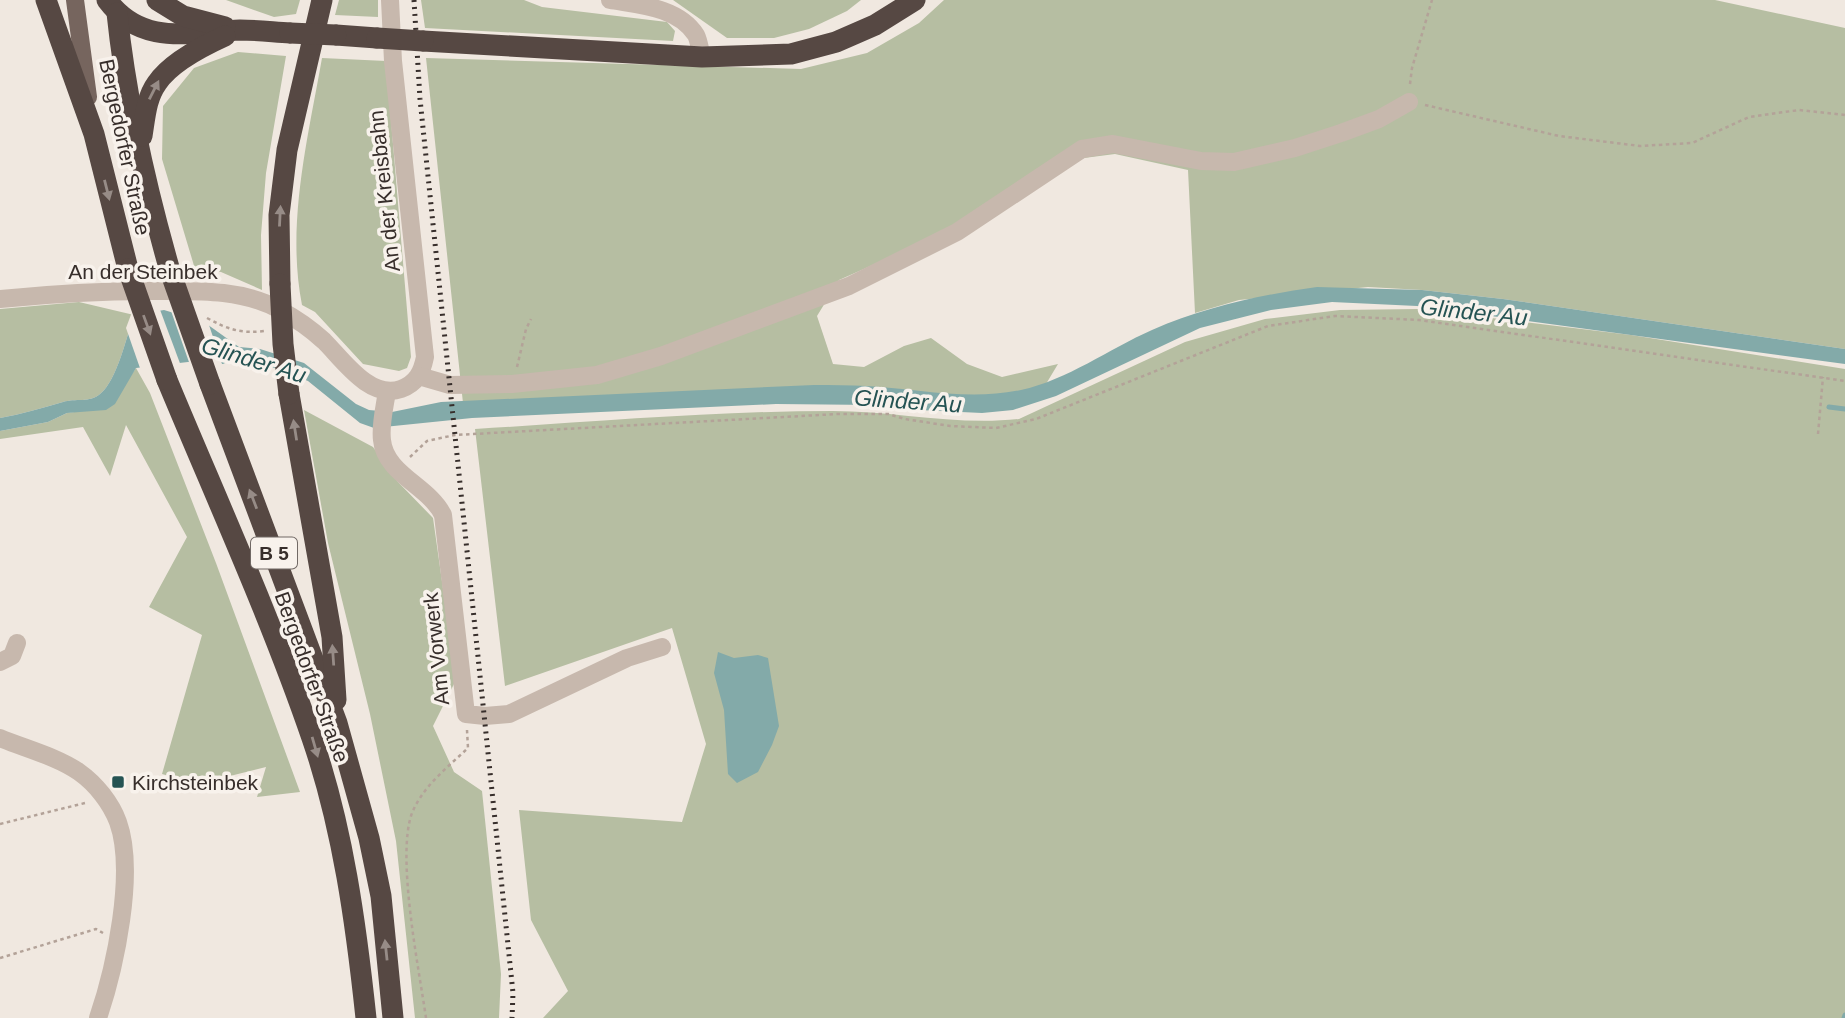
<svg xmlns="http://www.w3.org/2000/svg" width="1845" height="1018" font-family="Arial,sans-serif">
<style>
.green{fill:#b6bea2}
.water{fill:#83aaa9}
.pier{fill:#f0e8e0}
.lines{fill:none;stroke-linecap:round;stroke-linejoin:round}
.stream{stroke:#83aaa9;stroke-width:5}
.path{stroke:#b3a298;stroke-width:2.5;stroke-dasharray:3.5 3.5;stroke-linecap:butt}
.minor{stroke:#c7b8ad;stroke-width:18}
.major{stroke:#76655e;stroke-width:18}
.highway{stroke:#564843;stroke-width:21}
.rail{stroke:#372e2b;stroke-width:5;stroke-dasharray:2 5;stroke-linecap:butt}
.highway-bridge{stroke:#564843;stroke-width:21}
.oneway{fill:#978c87}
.poi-dot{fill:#255353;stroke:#f8f2ec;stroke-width:2.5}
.labels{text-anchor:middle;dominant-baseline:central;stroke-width:7;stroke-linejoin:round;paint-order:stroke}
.shield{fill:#f8f2ec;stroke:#716965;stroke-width:2}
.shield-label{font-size:19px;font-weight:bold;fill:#372e2b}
.street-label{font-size:21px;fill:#372e2b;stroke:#f8f2ec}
.poi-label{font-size:21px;fill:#372e2b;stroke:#f8f2ec;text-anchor:start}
.water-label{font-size:23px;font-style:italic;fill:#255353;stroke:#f8f2ec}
</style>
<rect width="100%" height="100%" fill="#f0e8e0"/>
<g class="green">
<polygon points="226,0 300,0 296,14 274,17"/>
<polygon points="339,0 378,0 378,17 335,15"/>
<polygon points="421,0 524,0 542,7 667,22 675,31 673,41 425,28"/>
<polygon points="673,0 861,0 847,11 809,29 774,38 727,38"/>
<polygon points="944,0 1715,0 1845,28 1845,349 1503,299 1422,290 1368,287 1239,300 1195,313 1188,170 1115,154 1084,158 900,253 839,280 817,316 833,364 864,367 904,346 931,338 967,364 1002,377 1058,364 1046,384 1003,400 892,392 463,403 426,58 801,69 867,53 919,23"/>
<polygon points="238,52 286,56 266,173 261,235 262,290 221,272 195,269 162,159 163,106 194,68"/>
<path d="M322,58l64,3 25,296 -4,11 -8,3 -36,-7 -48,-52 -13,-7c-16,-81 6,-167 20,-247z"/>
<path d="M79,302l55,13c-7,20 -17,66 -34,79 -10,9 -25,4 -37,8 -21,6 -41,12 -63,16v-109z"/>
<path d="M1418,309l213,26 214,34v649h-1302l25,-27 -37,-71 -12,-110 163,12 24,-78 -34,-116 -167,58 -30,-257c119,-7 239,-18 358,-18 62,0 124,15 186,8l166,-77 80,-23 75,-9z"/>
<polygon points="136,368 150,393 216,563 300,792 257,797 266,767 230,776 192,782 162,774 202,635 149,607 187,537 126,425 110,476 83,427 0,439 0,431 48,422 67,413 96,409 125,384"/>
<polygon points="304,410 373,447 398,482 433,518 456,680 433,726 454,772 482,791 501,974 499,1018 415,1018 396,841 370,714 328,543"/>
</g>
<g class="water">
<path d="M1317,287l105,3 81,9 342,50v15l-428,-58 -85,-4 -61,8 -71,18 -144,68 -43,14 -31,3 -63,-3 -44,-5 -99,-1 -304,14 -98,10 -14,-5 -52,-42 -67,-26 -18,9 -35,-2 -52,6 -21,36 -9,6 -39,3 -19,9 -48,9v-13c22,-4 42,-10 63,-16 12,-4 27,1 37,-8 17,-13 27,-59 34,-79l30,-5 40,12 35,25 21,2 44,14 52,41 13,6 23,2 49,-10 373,-17c17,0 35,0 53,1 52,3 102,15 154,4 46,-10 88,-41 131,-60 53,-23 108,-35 165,-43z"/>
<polygon points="718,652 734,658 758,655 768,658 779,726 772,745 758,772 737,783 728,774 724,710 714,673"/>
</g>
<g class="pier">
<polygon points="159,307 181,366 141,371 126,328 132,312"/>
<polygon points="170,308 207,319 223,367 190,365"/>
</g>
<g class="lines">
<g class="stream">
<polyline points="1829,407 1845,409"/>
<polyline points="1844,1018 1845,1015"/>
</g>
<g class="path">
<polyline points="1410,84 1412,68 1432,0"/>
<polyline points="1425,105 1559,136 1640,146 1692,143 1749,117 1799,110 1845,115"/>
<path d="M207,318c20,11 34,16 57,13"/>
<polyline points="517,367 526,329 531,319"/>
<polyline points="1818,434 1823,377"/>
<polyline points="410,457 427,441 455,435 838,414 888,414 905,419 950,426 996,428 1036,419 1268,326 1335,316 1419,320 1845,381"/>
<polyline points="0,824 85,803"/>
<polyline points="0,958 96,929 103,933"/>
<path d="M426,1018c-7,-49 -30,-162 -14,-205 11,-27 36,-46 56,-65l-1,-18"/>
</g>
<g class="minor">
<path d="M610,0c29,5 68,7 86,35 3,6 4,15 6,22"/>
<path d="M0,299c50,-5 99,-8 150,-8 43,0 91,-3 130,19 15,8 32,20 44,31 19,19 46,59 77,48 16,-6 21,-17 24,-32l-32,-296 -3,-61"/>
<polyline points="419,376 450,385 512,384 597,375 661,356 849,286 957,232 1082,149 1113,144 1201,161 1234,162 1295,148 1341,133 1379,119 1409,102"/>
<path d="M387,391c-2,15 -7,33 -5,49 3,34 47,46 61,75l23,199 19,2 24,-2 118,-56 35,-11"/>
<polyline points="0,662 12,656 17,643"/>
<path d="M0,738c24,10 58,19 79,34 17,12 32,31 39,50 18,50 -3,146 -20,196"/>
</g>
<polyline class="major" points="75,0 88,97"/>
<g class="highway">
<polyline points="46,0 94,134 128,269"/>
<path d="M107,0c35,47 83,32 133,30 16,0 33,2 50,3"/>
<polyline points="157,0 183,16 225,27"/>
<path d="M117,13c9,88 29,174 53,258"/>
<polyline points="336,35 377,38"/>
<polyline points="423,41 702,57 791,54 836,42 875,25 915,0"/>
<path d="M142,136c3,-18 4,-38 15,-53 14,-21 46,-37 68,-47"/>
<polyline points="280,284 279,215 287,150 322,0"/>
<path d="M167,380c49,118 103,236 145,358 31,90 44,186 54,280"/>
<polyline points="210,384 337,723 369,838 381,896 393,1018"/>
<polyline points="289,394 332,637 336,700"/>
</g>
<polyline class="rail" points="414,0 420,99 513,993 512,1018"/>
<g class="highway-bridge">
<polyline points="290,33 336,35"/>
<polyline points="377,38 423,41"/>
<polyline points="128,269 167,380"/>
<polyline points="170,271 210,384"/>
<polyline points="280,284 283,344 289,394"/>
</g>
</g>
<defs><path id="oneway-solid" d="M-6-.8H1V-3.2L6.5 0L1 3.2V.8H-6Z" transform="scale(1.75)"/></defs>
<g class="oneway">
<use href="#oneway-solid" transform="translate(154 90) rotate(-63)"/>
<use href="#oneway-solid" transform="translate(107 190) rotate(76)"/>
<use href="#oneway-solid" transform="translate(280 216) rotate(-87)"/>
<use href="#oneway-solid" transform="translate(147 325) rotate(70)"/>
<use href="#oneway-solid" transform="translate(295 430) rotate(-99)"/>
<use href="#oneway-solid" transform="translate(253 499) rotate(-111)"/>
<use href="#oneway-solid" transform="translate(333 655) rotate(-94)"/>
<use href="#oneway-solid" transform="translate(315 747) rotate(74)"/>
<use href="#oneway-solid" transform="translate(386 950) rotate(-96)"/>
</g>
<rect class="poi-dot" x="111" y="775" width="14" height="14" rx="3.5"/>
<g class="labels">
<rect class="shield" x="251" y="537.5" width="46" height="31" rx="5"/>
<g class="shield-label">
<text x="274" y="553">B 5</text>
</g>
<g class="street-label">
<text transform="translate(125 147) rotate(78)">Bergedorfer Straße</text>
<text transform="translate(384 191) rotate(-96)">An der Kreisbahn</text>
<text x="143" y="271">An der Steinbek</text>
<text transform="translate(436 649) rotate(-96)">Am Vorwerk</text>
<text transform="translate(312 677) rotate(70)">Bergedorfer Straße</text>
</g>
<g class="poi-label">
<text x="132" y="782">Kirchsteinbek</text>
</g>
<g class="water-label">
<text transform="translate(1474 312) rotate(6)">Glinder Au</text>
<text transform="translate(254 360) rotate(17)">Glinder Au</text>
<text transform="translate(908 401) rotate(4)">Glinder Au</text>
</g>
</g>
</svg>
